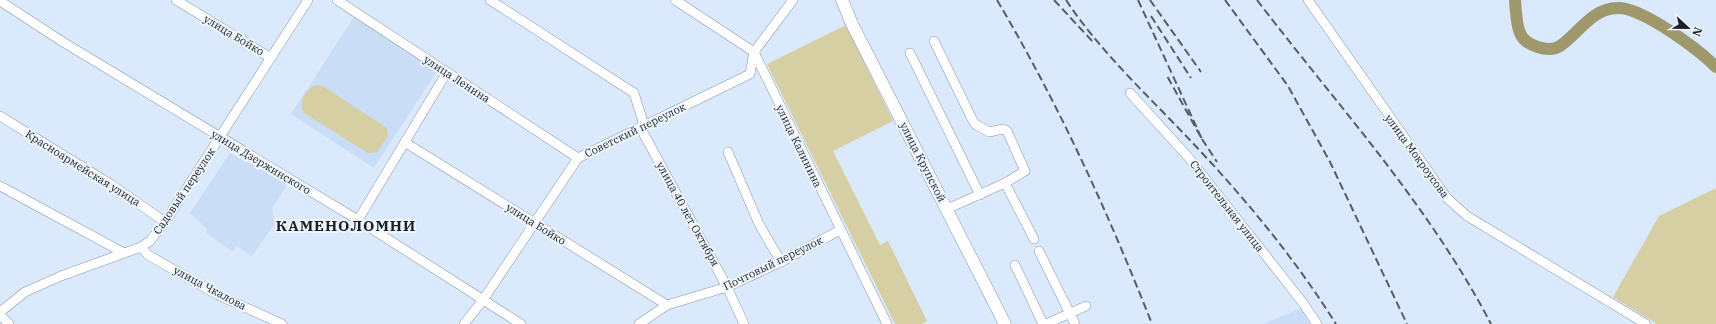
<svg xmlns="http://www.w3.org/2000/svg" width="1716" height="324" font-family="'IBM Plex Serif',serif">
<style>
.built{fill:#caddf6}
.green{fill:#d5cfa3}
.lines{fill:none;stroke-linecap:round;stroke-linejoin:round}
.river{stroke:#9e986c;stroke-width:12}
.minor-casing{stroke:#8995a7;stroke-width:10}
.major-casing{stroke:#8995a7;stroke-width:13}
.minor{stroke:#fff;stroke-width:9}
.major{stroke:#fff;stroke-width:12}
.rail{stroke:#555d68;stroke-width:2;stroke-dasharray:8 4;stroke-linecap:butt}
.labels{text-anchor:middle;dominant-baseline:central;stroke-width:4;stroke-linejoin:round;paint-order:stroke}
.street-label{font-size:11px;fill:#1b2027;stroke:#eff5fd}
.district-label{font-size:15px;font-weight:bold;letter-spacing:1px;fill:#1b2027;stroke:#eff5fd}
</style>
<rect width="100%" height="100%" fill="#dbe9fc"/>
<g class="built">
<polygon points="354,17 437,71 374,168 291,114"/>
<polygon points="230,153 288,184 272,208 275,223 252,256 236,246 233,252 206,233 207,229 190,213"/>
<polygon points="1302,308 1309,324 1265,324 1265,323"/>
</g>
<g class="green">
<polygon points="846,25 893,121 833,151 880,245 888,241 927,321 921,324 895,324 767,64"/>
<path d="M321,85l66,43 1,8 -11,16 -9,1 -64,-40c-6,-10 1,-21 9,-27z"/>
<polygon points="1716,188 1716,324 1657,324 1613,297 1659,216"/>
</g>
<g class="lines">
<path class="river" d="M1515,0c1,10 1,24 5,33 5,13 29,20 40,13 19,-13 32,-38 58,-38 25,0 80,41 98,59"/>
<defs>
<g id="minor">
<polyline points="176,0 271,58"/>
<polyline points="337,0 578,158"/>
<polyline points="490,0 634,93 644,125"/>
<polyline points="675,0 754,52 887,324"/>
<polyline points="1308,0 1447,198 1467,216 1646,324"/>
<polyline points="0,1 63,42 358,220 521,324"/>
<polyline points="934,41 972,119 975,124 989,132 1003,129 1007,131 1025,171 1005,183 947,209"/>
<polyline points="910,53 980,195"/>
<polyline points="1130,93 1189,158 1303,303 1317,324"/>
<polyline points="0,116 112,185 165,222"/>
<polyline points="640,127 727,287 744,324"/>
<polyline points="406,143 667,305"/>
<polyline points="728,152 759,224 781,262"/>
<polyline points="1005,183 1034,239"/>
<polyline points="0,186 124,253"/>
<polyline points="358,220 447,72"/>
<polyline points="141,247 148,255 218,295 282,324"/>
<polyline points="1039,251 1075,324"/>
<polyline points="1015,265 1043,324"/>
<polyline points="0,312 25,292 61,276 141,247 150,241 165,222 308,0"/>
<polyline points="0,315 9,324"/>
<polyline points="464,324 483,300 578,158 750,74 754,52 793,0"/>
<polyline points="639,324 667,305 727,287 781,262 840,230"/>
<polyline points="1046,324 1086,306"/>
</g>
<polyline id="major" points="842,0 852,24 1005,324"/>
</defs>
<use href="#minor" class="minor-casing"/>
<use href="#major" class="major-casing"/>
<use href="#minor" class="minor"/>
<use href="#major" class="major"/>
<g class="rail">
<path d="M997,0c61,103 111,212 155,324"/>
<polyline points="1054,0 1093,42"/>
<path d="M1066,0c33,50 82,96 123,139 54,57 105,118 147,185"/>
<polyline points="1138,0 1202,139 1166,74"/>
<polyline points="1150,0 1201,72"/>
<polyline points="1225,0 1288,86 1330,162 1407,324"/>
<path d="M1257,0c81,106 172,205 234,324"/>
<polyline points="1151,16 1191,78"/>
<polyline points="1202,139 1217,162"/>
</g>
</g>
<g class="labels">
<g class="street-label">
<text transform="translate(234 35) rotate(31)">улица Бойко</text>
<text transform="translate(457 79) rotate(33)">улица Ленина</text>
<text transform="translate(635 130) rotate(-26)">Советский переулок</text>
<text transform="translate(799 146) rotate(64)">улица Калинина</text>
<text transform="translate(1417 156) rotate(54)">улица Мокроусова</text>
<text transform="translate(261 162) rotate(31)">улица Дзержинского</text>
<text transform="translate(923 162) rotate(63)">улица Крупской</text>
<text transform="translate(83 168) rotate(32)">Красноармейская улица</text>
<text transform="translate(184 191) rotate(-56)">Садовый переулок</text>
<text transform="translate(1227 206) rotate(52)">Строительная улица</text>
<text transform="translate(688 214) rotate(61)">улица 40 лет Октября</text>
<text transform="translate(536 224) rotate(32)">улица Бойко</text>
<text transform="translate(773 263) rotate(-26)">Почтовый переулок</text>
<text transform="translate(210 288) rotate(28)">улица Чкалова</text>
</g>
<g class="district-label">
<text x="346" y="225">КАМЕНОЛОМНИ</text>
</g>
</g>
<g transform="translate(1688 28) rotate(112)" stroke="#eff5fd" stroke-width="3" paint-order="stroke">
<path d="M0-3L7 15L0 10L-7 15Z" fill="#1b2027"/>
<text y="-6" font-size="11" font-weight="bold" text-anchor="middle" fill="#1b2027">N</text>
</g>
</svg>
